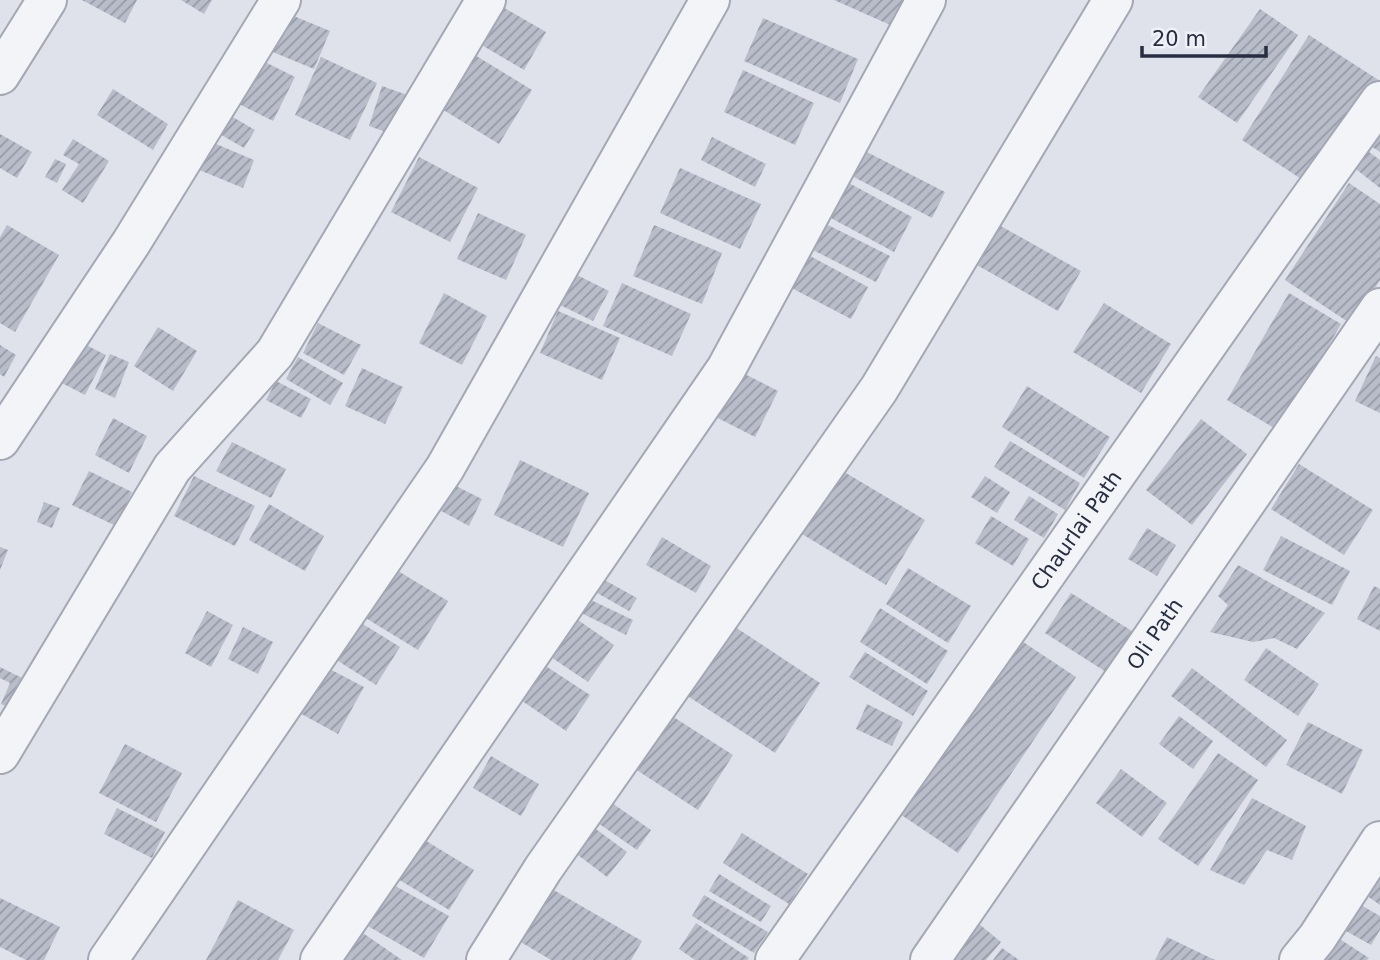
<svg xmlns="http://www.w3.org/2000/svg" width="1380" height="960" font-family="'DejaVu Sans',sans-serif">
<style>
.building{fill:url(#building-hatch)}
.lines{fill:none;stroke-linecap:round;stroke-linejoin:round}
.minor-casing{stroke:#a4a8b4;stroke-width:42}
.minor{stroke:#f2f4f7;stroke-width:38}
.labels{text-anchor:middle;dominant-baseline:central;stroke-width:6;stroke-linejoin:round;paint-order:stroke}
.street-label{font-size:21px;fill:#272e42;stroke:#eff1f7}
</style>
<defs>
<pattern id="building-hatch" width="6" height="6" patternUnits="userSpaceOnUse" patternTransform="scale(1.75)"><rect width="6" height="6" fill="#b9bdca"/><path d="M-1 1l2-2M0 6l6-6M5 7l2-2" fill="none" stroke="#969aa6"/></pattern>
</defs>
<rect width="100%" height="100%" fill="#dfe2ea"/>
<g class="building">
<polygon points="82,0 137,0 125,23"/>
<polygon points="181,0 212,0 204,14"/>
<polygon points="834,0 909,0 897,28"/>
<polygon points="494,2 546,32 524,70 473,40"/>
<polygon points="1260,9 1298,35 1237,123 1198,97"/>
<polygon points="284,12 330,31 314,69 268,50"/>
<polygon points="763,18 858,59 840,103 744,61"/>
<polygon points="1309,35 1380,81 1380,85 1315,188 1242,140"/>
<polygon points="465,49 532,90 499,144 432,103"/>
<polygon points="253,56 295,77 273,121 231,100"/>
<polygon points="321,57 377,83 350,140 295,115"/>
<polygon points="743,70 814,103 795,145 724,112"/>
<polygon points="382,86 410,96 397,136 369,126"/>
<polygon points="113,89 168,124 153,150 97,115"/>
<polygon points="226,113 255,130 244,148 216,132"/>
<polygon points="1380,129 1380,152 1369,145"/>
<polygon points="0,134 32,152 17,178 0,168"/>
<polygon points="712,137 766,164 755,187 701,160"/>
<polygon points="73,139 109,161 83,203 62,190 79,164 63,155"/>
<polygon points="209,141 254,160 243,188 197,169"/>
<polygon points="1365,149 1380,160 1380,188 1352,166"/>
<polygon points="863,150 945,192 932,218 850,175"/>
<polygon points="419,157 478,188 450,242 391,212"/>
<polygon points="55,159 66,164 57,183 45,177"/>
<polygon points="680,168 761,204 740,249 660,213"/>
<polygon points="847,182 912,217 894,252 829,217"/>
<polygon points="1349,183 1380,204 1380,280 1351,324 1285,280"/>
<polygon points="478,213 526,235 506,280 457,259"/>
<polygon points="990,220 1081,271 1058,311 968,260"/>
<polygon points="820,221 890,256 876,282 807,247"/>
<polygon points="7,225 59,255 15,332 0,323 0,237"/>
<polygon points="654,225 722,253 702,304 633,276"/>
<polygon points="797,249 868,287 851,319 780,282"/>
<polygon points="573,273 609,291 593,321 558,304"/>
<polygon points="622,283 691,314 672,356 603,326"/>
<polygon points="444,293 487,316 462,365 419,343"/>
<polygon points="1289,293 1341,324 1279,431 1227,400"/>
<polygon points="1104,303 1171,344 1141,393 1073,352"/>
<polygon points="558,311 620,338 602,380 540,353"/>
<polygon points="318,323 361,345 344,375 303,353"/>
<polygon points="158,327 197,351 173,391 134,366"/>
<polygon points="78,341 106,355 85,395 58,381"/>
<polygon points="0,345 16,355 4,377 0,374"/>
<polygon points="110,354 129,362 115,398 95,389"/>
<polygon points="1376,356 1380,358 1380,413 1355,401"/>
<polygon points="298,357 343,383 330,405 286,379"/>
<polygon points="731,367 778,391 755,437 708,413"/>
<polygon points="362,368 403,387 385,424 345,406"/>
<polygon points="276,381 311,399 301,418 266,400"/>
<polygon points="1027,386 1110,437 1084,478 1002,427"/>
<polygon points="113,418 147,436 129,473 95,455"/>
<polygon points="1201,419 1247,454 1192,525 1146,490"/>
<polygon points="1010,441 1080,483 1065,510 994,467"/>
<polygon points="232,442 286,469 271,498 216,471"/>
<polygon points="520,460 589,493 563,547 494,515"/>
<polygon points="1299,464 1373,510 1344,555 1271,509"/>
<polygon points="841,470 925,520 886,585 802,534"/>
<polygon points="89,471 132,492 116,526 72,505"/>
<polygon points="194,476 255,506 235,546 174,516"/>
<polygon points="985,476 1010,492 997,513 971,497"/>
<polygon points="448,482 482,499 469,526 434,507"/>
<polygon points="1029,496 1058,514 1044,538 1014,520"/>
<polygon points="44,502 60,508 52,528 37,522"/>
<polygon points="269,504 324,536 305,571 249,540"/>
<polygon points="991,516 1029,539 1013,566 975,543"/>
<polygon points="1147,528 1176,545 1157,576 1128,559"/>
<polygon points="1281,536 1350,571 1332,605 1263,570"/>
<polygon points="662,537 711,566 696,593 646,565"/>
<polygon points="0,547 8,550 0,570"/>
<polygon points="1238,565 1325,613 1297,649 1274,638 1253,642 1210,632 1228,605 1218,596"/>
<polygon points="393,568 448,601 418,650 364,617"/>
<polygon points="908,568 971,606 948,643 886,604"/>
<polygon points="590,572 637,598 629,611 583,585"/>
<polygon points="1374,586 1380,589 1380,631 1357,619"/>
<polygon points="574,592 633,620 626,635 567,606"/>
<polygon points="1071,593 1132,631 1106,672 1045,633"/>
<polygon points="880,608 948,651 927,684 860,642"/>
<polygon points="207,611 233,625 211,667 185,653"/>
<polygon points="568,613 614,645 588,682 542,651"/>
<polygon points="358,621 400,647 376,685 335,659"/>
<polygon points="729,623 820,683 775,753 683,693"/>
<polygon points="243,627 273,642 258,674 228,659"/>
<polygon points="1011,634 1076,677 958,853 894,810"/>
<polygon points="1266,648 1319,684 1298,716 1244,680"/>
<polygon points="865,652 928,691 913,716 849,677"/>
<polygon points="535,659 590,695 566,731 512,694"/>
<polygon points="322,665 364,687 338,734 296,711"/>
<polygon points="0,667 24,679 10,708 1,704 10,683 0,678"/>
<polygon points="1192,668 1287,740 1266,767 1171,696"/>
<polygon points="867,704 903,722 892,746 856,729"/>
<polygon points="664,711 733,755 698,810 629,765"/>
<polygon points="1179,716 1213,741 1193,769 1159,744"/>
<polygon points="1308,722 1363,750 1342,794 1286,765"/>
<polygon points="125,744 182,773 156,822 99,793"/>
<polygon points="1218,753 1258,780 1198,866 1158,839"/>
<polygon points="491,756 539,784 521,816 473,788"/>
<polygon points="1121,769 1167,803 1142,837 1096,803"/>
<polygon points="1252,798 1306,826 1292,860 1267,850 1244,885 1210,870"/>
<polygon points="612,803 651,830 637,850 598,823"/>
<polygon points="117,808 165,832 152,858 104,834"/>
<polygon points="585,821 627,852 607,877 566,846"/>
<polygon points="742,833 808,874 789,904 723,863"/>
<polygon points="418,836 474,870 449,910 393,876"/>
<polygon points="1380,859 1380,905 1356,888"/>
<polygon points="719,874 771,906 761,922 709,891"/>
<polygon points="390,883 449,916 424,958 366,925"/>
<polygon points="545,885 642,941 631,960 551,960 514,938"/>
<polygon points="704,895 768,932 754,953 692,916"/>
<polygon points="0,898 60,927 44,960 26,960 0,947"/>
<polygon points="238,900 294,930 278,960 206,960"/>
<polygon points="1352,900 1380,916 1380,930 1371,945 1337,926"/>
<polygon points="696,923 749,958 747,960 695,960 679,949"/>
<polygon points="979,924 1001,942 986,960 949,960"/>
<polygon points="360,931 402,960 340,960"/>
<polygon points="1332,934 1369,958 1367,960 1315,960"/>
<polygon points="1167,937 1215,960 1155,960"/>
<polygon points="1002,948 1019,960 993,960"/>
</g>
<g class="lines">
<defs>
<g id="minor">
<polyline points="0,75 47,0"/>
<polyline points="0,440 131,243 281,0"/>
<polyline points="0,754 172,468 275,353 486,0"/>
<polyline points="108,960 445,468 710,0"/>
<polyline points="320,960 726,369 926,0"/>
<polyline points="486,960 543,869 879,389 1113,0"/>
<path id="s1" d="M775,960l514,-732 91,-127"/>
<path id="s2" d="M930,960l450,-652"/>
<polyline points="1299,960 1317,938 1380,841"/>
</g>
</defs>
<use href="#minor" class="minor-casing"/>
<use href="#minor" class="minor"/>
</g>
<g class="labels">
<g class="street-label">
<text stroke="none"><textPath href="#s1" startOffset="525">Chaurlai Path</textPath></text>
<text stroke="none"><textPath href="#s2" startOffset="396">Oli Path</textPath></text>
</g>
</g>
<path d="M1142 46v10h124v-10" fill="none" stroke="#272e42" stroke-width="3.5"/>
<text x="1152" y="46" font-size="21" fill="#272e42" stroke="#eff1f7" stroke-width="5" paint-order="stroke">20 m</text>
</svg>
